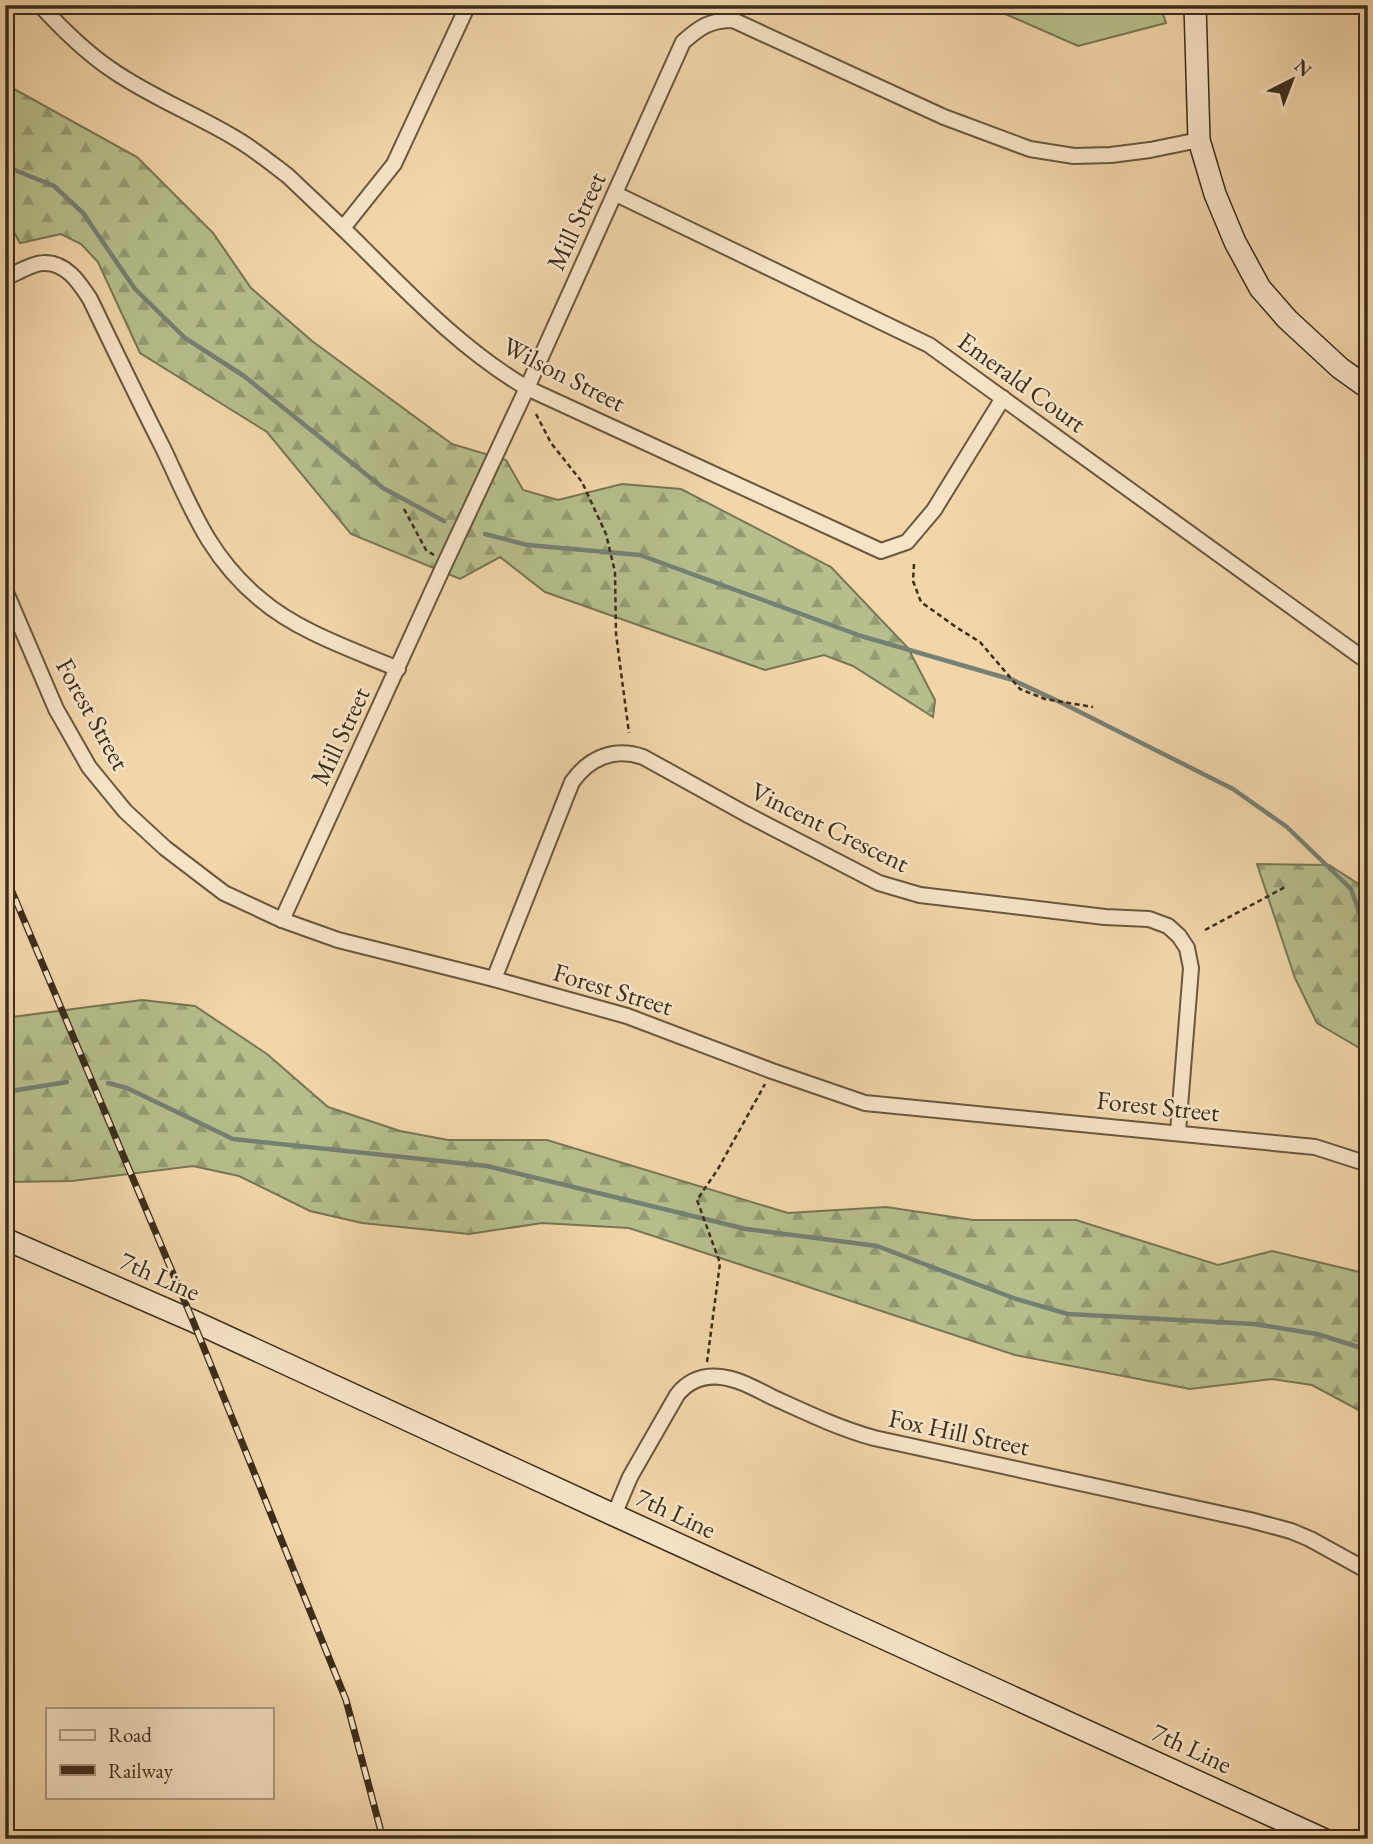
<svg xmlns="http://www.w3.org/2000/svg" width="1373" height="1844" font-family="'EB Garamond',serif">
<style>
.grass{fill:#b6bf8c;stroke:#787653;stroke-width:2}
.forest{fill:url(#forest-firs);stroke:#787653;stroke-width:2}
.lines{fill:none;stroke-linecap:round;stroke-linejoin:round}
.stream{stroke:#768075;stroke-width:4.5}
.street-casing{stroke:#69573e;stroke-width:18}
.secondary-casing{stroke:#3b2d1a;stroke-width:24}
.path{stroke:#3b2d1a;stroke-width:2.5;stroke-dasharray:5 3.5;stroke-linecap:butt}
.street{stroke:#f7e4c8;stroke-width:14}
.secondary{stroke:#f7e4c8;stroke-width:21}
.rail-casing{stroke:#3b2d1a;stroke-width:7}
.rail{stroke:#f7e4c8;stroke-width:4.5;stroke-dasharray:13;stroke-linecap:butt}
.labels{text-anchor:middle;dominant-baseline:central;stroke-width:5;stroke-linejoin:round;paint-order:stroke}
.street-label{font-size:26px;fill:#3b2d1a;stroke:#f7e4c8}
</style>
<defs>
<pattern id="forest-firs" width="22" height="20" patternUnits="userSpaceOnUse" patternTransform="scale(1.75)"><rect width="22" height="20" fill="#b6bf8c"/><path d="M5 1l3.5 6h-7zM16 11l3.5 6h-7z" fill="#959c72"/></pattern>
</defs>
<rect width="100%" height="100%" fill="#f2d6aa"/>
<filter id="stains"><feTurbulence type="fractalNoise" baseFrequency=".00286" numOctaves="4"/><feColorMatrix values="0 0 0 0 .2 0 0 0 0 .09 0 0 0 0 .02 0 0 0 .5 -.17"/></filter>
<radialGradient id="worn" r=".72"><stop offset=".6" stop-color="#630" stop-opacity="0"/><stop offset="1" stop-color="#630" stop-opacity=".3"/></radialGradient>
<polygon class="grass" points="985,5 1160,5 1166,23 1078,46"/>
<g class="forest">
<polygon points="5,84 137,157 213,233 251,288 312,341 452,444 506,460 523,490 558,500 622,484 681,489 831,567 908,648 935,700 933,717 853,666 824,655 765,670 545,592 500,557 460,579 351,534 267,432 140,353 98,262 81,244 61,234 20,243 5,216"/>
<polygon points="1257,864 1329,865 1368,890 1368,1053 1317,1023 1295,978"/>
<polygon points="142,1000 195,1006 267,1054 328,1107 400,1131 448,1140 547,1140 788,1213 886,1207 973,1220 1076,1220 1218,1265 1272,1251 1368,1274 1368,1415 1312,1385 1272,1379 1190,1389 1015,1355 629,1228 542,1223 469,1234 362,1223 310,1211 239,1176 193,1166 72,1181 5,1182 5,1018"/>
</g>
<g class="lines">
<g class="stream">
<polyline points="5,166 54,186 83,213 135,289 185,338 244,376 383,488 444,521"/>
<polyline points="485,534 527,545 640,555 861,636 1013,680 1060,702 1233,789 1287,827 1351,889 1368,937"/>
<polyline points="108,1083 127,1088 233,1139 487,1166 746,1229 877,1246 1016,1299 1068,1314 1254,1324 1317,1334 1368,1350"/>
<polyline points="5,1092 67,1082"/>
</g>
<defs>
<g id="street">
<path d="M40,5c22,24 45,47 72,65 39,27 83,44 123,68 19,11 36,25 53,38 24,23 49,46 73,70 52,52 103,105 166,142l354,163 26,-9 27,-32 69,-112"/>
<polyline points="5,6 6,5"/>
<polyline points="616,194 929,345 1368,662"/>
<polyline points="343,228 394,164 468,5"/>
<path d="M5,278c10,-4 28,-15 38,-15 23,-1 36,19 47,36 24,50 48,100 73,149 28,59 45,108 97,151 37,32 93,51 138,70"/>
<polyline points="5,590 56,709 89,767 125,811 165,848 224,893 282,920 338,940 494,979 627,1016 772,1071 865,1103 1315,1147 1368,1164"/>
<path d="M282,920l164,-359 81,-173 156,-346c17,-15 27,-22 50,-22l211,97 86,32 44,7 37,-1 39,-5 49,-10"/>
<path d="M494,979l78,-197c17,-24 42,-35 71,-25l103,57 133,69 41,12 185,22 44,2 19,7 11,10 8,12 4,20 -13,164"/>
<path d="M614,1515l16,-38 47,-82c11,-14 26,-20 44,-18 18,2 35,12 51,20 33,15 66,31 102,41l376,82 41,11 19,8 58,32"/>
</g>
<g id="secondary">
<polyline points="1195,5 1199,140 1215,194 1235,242 1260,288 1287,319 1340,368 1368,388"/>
<polyline points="5,1239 193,1321 614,1515 1323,1839"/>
</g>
</defs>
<use href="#street" class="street-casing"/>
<use href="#secondary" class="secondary-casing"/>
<g class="path">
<polyline points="536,414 551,443 582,482 606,534 615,572 616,634 629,733"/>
<polyline points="404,509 426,550 434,555"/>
<polyline points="914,564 913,581 921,602 956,627 980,642 1020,689 1045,699 1093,707"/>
<polyline points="1205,930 1287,886"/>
<polyline points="707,1362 720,1263 697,1200 718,1169 765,1084"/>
</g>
<use href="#street" class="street"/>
<use href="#secondary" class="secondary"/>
<defs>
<polyline id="rail" points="5,875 193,1321 346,1700 383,1839"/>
</defs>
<use href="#rail" class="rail-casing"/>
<use href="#rail" class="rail"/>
</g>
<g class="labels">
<g class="street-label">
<text transform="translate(576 221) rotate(-65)">Mill Street</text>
<text transform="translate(564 374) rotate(27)">Wilson Street</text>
<text transform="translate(1022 382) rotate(36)">Emerald Court</text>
<text transform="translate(93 714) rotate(61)">Forest Street</text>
<text transform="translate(340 736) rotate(-65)">Mill Street</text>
<text transform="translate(830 827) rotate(26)">Vincent Crescent</text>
<text transform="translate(613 989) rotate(17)">Forest Street</text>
<text transform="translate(1158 1106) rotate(6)">Forest Street</text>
<text transform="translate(160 1276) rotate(24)">7th Line</text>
<text transform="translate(959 1432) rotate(12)">Fox Hill Street</text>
<text transform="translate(676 1513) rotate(25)">7th Line</text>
<text transform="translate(1192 1748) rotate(25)">7th Line</text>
</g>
</g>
<rect width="1373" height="1844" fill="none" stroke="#f2d6aa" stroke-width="28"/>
<rect x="7" y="7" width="1359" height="1830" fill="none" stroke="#3b2d1a" stroke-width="3.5"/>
<rect x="14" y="14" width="1345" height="1816" fill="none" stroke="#3b2d1a" stroke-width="2"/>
<rect x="46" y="1708" width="228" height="91" fill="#f7e4c8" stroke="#ac9b82" stroke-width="2"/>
<rect x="60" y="1730" width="35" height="10" fill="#f7e4c8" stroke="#ac9b82" stroke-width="2"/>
<text x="108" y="1742" font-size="21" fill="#3b2d1a">Road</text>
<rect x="60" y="1765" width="35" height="10" fill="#3b2d1a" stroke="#ac9b82" stroke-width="2"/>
<text x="108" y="1778" font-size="21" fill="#3b2d1a">Railway</text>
<g transform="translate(1292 80) rotate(42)" stroke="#f7e4c8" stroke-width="5" paint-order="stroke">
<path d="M0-5L12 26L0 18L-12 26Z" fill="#3b2d1a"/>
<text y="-10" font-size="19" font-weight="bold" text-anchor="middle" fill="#3b2d1a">N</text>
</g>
<rect width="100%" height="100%" filter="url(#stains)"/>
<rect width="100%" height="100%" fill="url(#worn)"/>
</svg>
